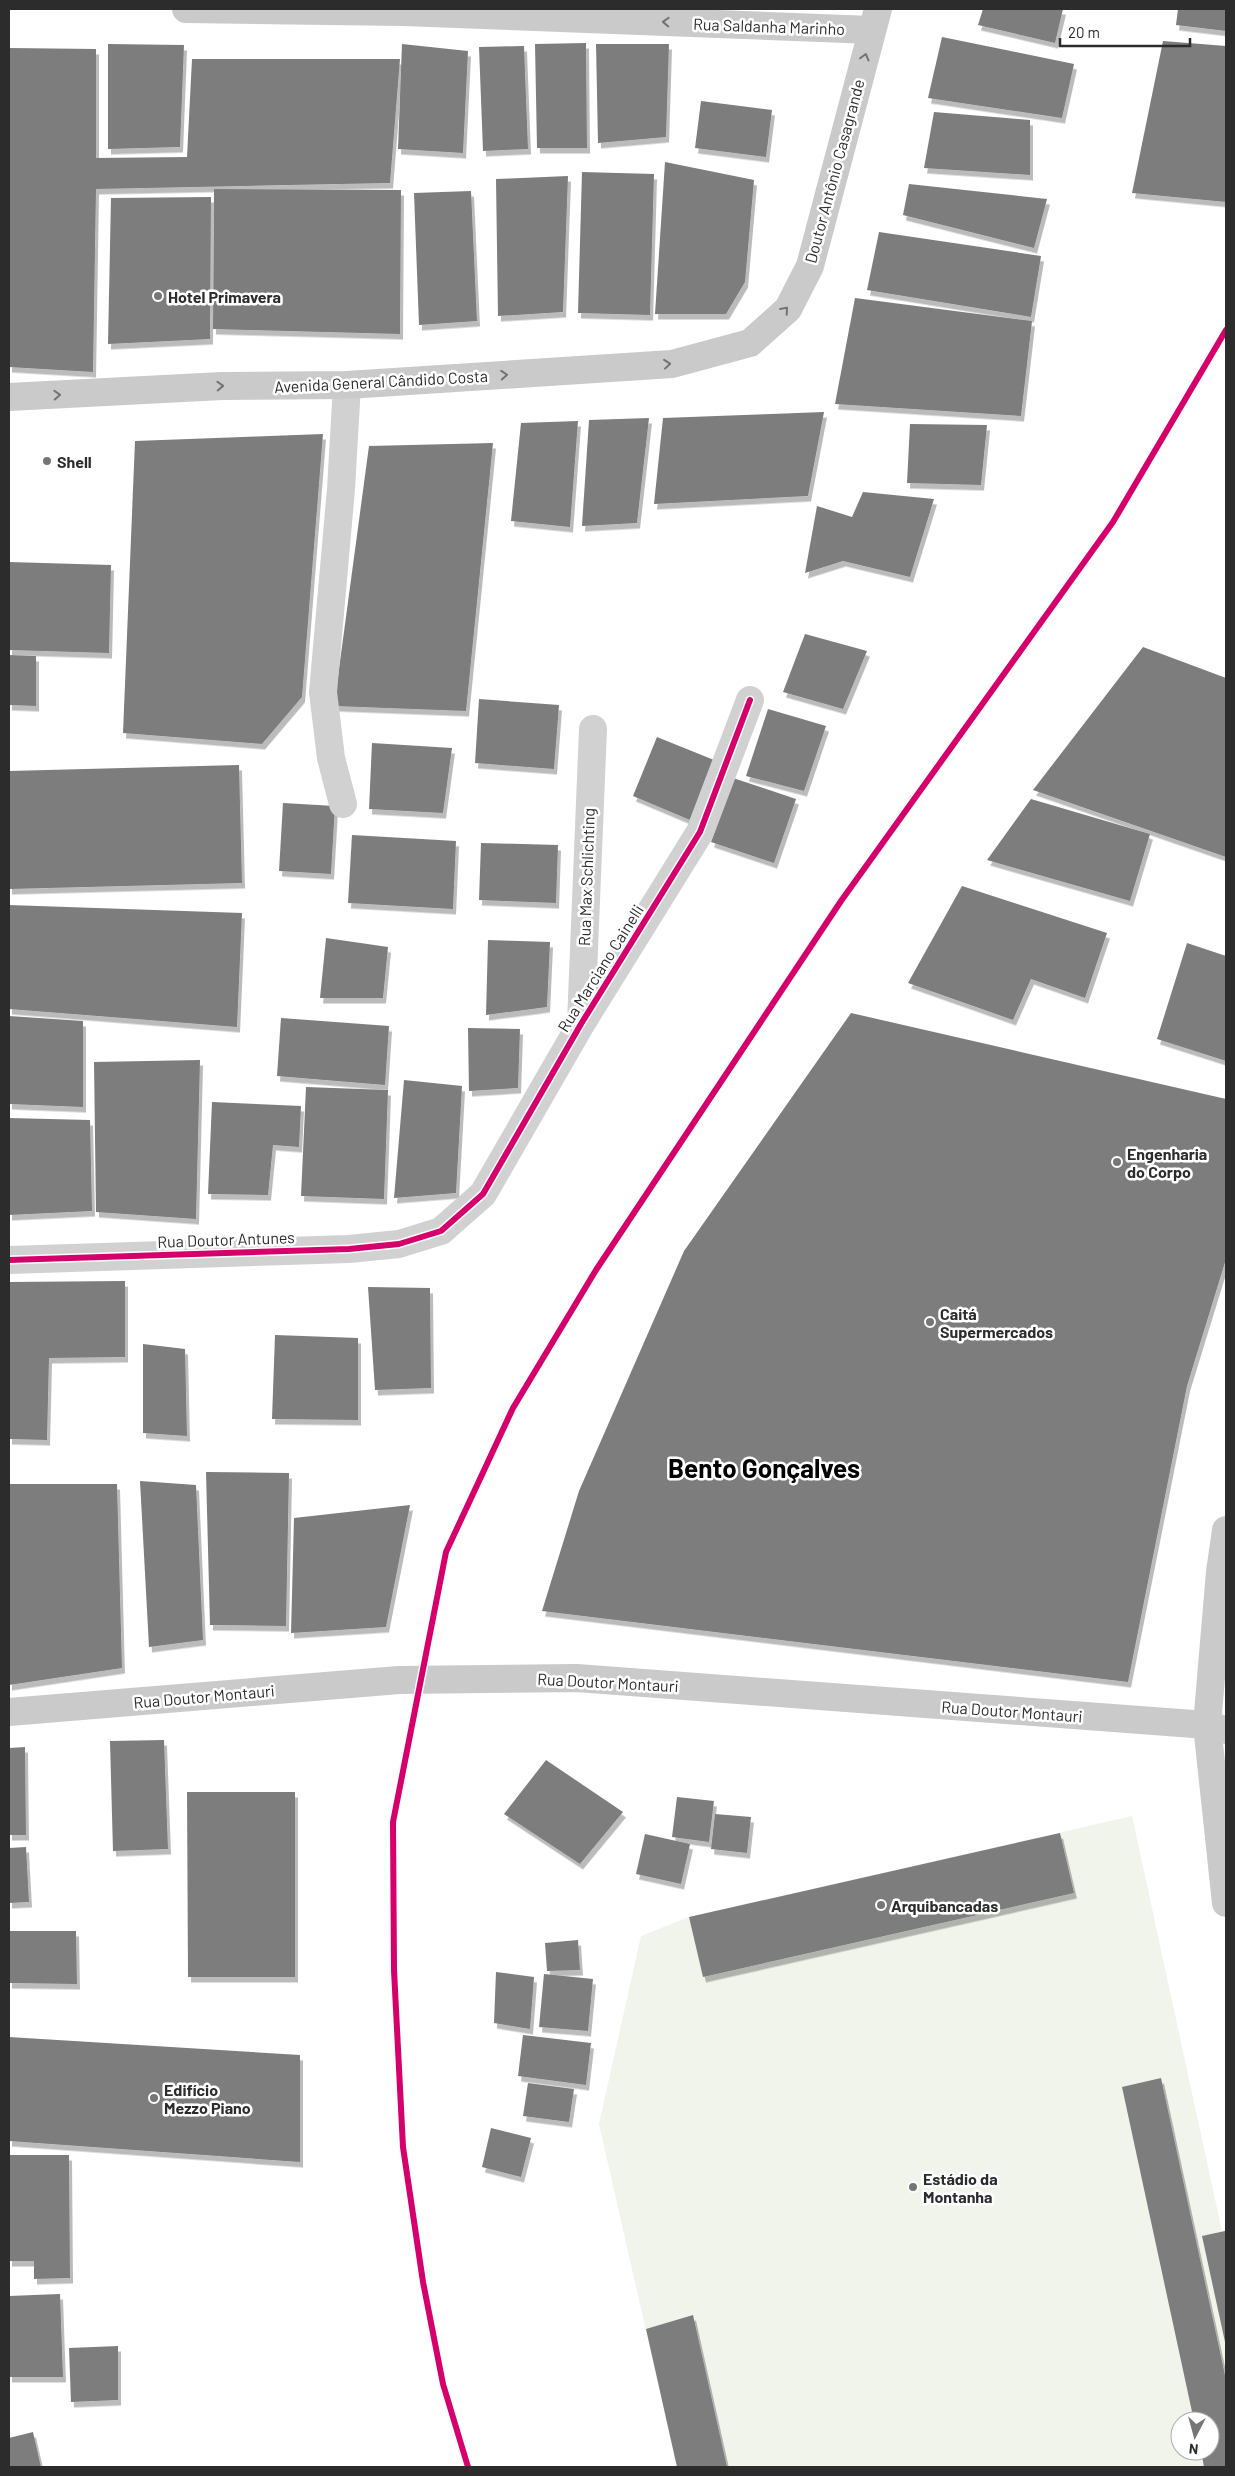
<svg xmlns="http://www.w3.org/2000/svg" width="1235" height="2476" font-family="Barlow,sans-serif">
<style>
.green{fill:#f0f4ea;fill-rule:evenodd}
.building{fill:#7d7d7d;filter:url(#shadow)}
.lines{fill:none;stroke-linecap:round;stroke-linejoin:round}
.street{stroke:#d1d1d1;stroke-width:28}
.secondary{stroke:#cacaca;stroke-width:28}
.cycleway-casing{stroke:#fff;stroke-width:9}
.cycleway{stroke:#d6006c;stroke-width:6}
.oneway{stroke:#737373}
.poi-dot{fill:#767676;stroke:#fff;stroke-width:2}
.labels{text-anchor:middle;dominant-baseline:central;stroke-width:5;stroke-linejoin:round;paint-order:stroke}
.street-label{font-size:16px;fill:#2c2c2c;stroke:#fff}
.poi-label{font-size:16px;font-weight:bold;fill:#2c2c2c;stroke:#fff;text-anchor:start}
.town-label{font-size:26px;font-weight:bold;fill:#000;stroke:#fff}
</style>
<defs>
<filter id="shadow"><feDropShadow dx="3" dy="5.5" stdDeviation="0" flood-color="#0004"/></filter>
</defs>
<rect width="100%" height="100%" fill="#fff"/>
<path class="green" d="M1132,1816l94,434v217h-549l-78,-343 42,-188 48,-19zM1180,2421h30v30h-30z"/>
<g class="building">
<polygon points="983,9 1063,9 1055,43 978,25"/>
<polygon points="1178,9 1226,9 1226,31 1176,25"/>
<polygon points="942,37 1074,64 1062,118 928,98"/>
<polygon points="1163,41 1226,46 1226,202 1132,193"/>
<polygon points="586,43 587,148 537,148 535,44"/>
<polygon points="108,44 184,45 180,147 108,149"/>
<polygon points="402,44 468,51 463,153 398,149"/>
<polygon points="596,44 669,44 666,137 598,143"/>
<polygon points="524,46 528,149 483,151 479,47"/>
<polygon points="9,48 96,49 96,158 187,157 192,59 400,59 390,183 96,189 93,372 9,367"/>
<polygon points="701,101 772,110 766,157 695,148"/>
<polygon points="934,112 1030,120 1030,175 924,168"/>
<polygon points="665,162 754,180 745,282 726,314 655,314"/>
<polygon points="582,172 654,174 650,315 578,313"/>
<polygon points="568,176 563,312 498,316 496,179"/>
<polygon points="909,184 1047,199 1034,248 903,215"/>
<polygon points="214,189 401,190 400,334 213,329"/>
<polygon points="471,191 477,321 419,325 414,193"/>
<polygon points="211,197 210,339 108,344 111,198"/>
<polygon points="879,232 1041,256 1031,317 867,290"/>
<polygon points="855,298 1032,321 1021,416 835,404"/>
<polygon points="824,412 808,496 654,504 663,418"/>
<polygon points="649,418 637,523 582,526 589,420"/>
<polygon points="578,421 570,527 511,521 521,423"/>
<polygon points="910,424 987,425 981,485 907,483"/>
<polygon points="323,434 302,697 262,744 123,733 135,441"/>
<polygon points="493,443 466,711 334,706 369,446"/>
<polygon points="863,492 934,499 910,577 843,561 805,573 817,506 852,517"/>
<polygon points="9,562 111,565 109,653 9,650"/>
<polygon points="805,634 867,651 843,709 783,692"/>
<polygon points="1143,647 1226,678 1226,857 1033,790"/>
<polygon points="9,655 36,656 36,706 9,705"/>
<polygon points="479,699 559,705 554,769 475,763"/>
<polygon points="768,709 826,726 804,791 746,776"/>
<polygon points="657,737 714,760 690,820 633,796"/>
<polygon points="372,743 452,748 443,813 369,809"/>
<polygon points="239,765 242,883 9,889 9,771"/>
<polygon points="733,778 796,799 774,863 711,842"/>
<polygon points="1031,799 1150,834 1130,901 987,860"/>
<polygon points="283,803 335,806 331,874 279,871"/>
<polygon points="352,835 456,841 453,909 348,903"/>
<polygon points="481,843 558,845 556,903 479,900"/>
<polygon points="962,886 1107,933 1085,998 1031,979 1013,1020 908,983"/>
<polygon points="9,905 242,913 237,1027 9,1009"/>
<polygon points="326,938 388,947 383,998 320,998"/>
<polygon points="488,940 550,942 547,1007 486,1015"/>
<polygon points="1187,943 1226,956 1226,1061 1157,1039"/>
<polygon points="851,1013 1226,1099 1226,1259 1187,1386 1128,1682 542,1611 579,1491 684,1251"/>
<polygon points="9,1016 83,1021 83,1107 9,1104"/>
<polygon points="281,1018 389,1026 385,1085 277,1076"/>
<polygon points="468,1028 520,1029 518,1088 469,1091"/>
<polygon points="200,1060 196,1219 96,1212 94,1062"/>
<polygon points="404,1080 462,1086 456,1193 394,1198"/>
<polygon points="306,1087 388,1090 384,1199 301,1196"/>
<polygon points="212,1102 301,1106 299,1147 273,1145 268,1195 208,1194"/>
<polygon points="9,1118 90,1120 92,1211 9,1215"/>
<polygon points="125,1281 125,1357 49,1358 47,1440 9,1439 9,1282"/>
<polygon points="368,1287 430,1288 431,1388 375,1390"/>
<polygon points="275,1335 358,1338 358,1420 272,1419"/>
<polygon points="143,1344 185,1349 187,1436 143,1433"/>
<polygon points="206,1472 289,1473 286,1626 210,1625"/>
<polygon points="140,1481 196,1485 203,1640 149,1647"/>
<polygon points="9,1484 117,1484 122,1668 9,1685"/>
<polygon points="410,1505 386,1627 291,1633 294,1518"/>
<polygon points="164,1740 168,1849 113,1851 110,1741"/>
<polygon points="25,1747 26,1835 9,1835 9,1748"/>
<polygon points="546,1760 623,1812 580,1864 504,1814"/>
<polygon points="187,1792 295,1792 295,1977 188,1977"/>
<polygon points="677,1797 714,1801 709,1842 672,1837"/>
<polygon points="715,1814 751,1817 747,1853 711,1849"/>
<polygon points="1060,1833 1074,1893 703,1977 689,1917"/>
<polygon points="645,1834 690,1844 681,1884 636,1874"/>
<polygon points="26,1847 29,1902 9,1903 9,1848"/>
<polygon points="9,1931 76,1931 77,1984 9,1983"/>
<polygon points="578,1940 580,1970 547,1971 545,1943"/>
<polygon points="496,1972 534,1977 530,2029 494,2023"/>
<polygon points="544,1974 593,1979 588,2031 539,2027"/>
<polygon points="523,2035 591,2043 586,2085 518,2076"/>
<polygon points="9,2037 300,2055 300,2162 9,2141"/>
<polygon points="1161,2078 1226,2380 1226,2467 1204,2467 1201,2451 1210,2451 1210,2421 1194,2421 1122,2087"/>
<polygon points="528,2083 574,2089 569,2122 523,2116"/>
<polygon points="491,2128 531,2138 521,2177 482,2167"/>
<polygon points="9,2155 69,2155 70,2278 34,2279 34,2261 9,2261"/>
<polygon points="1225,2231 1226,2236 1225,2342 1202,2236"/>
<polygon points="60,2294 63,2377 9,2377 9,2296"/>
<polygon points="693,2315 727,2467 677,2467 646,2329"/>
<polygon points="118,2346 118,2400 71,2402 69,2348"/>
<polygon points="33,2432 41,2467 9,2467 9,2438"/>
</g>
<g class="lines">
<g class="street">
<polyline points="343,804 331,758 323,692 341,489 347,385"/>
<polyline points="581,1023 593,729"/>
<polyline points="9,1260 349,1249 399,1244 441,1231 483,1194 581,1024 700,832 750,700"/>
</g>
<g class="secondary">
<polyline points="186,9 403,12 872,30"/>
<polyline points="9,397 222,386 347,385 672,364 750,343 788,309 810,266 878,9"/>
<polyline points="1226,1530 1220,1572 1207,1725 1226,1903"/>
<polyline points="9,1712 399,1680 577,1678 1207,1725 1226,1730"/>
</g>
<defs>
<g id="cycleway">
<polyline points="9,1260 349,1249 399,1244 441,1231 483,1194 581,1024 700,832 750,700"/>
<polyline points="468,2467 443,2384 423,2282 403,2147 394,1970 393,1822 446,1552 513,1408 596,1270 841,901 1113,522 1226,330"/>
</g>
</defs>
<use href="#cycleway" class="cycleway-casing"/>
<use href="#cycleway" class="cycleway"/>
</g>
<defs><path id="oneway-chevron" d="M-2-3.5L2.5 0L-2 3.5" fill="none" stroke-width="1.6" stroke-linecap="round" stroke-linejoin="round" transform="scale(1.25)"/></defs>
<g class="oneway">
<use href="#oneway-chevron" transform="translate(666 22) rotate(-178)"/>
<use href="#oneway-chevron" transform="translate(865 57) rotate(-75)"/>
<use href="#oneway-chevron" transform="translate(785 310) rotate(-49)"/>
<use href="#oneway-chevron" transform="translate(667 364) rotate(-6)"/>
<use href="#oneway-chevron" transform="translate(504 375) rotate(-4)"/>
<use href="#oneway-chevron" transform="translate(220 386) rotate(-2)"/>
<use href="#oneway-chevron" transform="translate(57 395) rotate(-3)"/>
</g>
<g class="poi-dot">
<circle cx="158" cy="296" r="5"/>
<circle cx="47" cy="461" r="5"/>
<circle cx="1117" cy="1162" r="5"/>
<circle cx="930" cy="1322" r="5"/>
<circle cx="881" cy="1905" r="5"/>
<circle cx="154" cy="2098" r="5"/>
<circle cx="913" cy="2187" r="5"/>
</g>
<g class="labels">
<g class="street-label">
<text transform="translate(769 26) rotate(2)">Rua Saldanha Marinho</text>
<text transform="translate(834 171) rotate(-75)">Doutor Antônio Casagrande</text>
<text transform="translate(381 381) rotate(-3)">Avenida General Cândido Costa</text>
<text transform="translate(586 877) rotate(-88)">Rua Max Schlichting</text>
<text transform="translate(600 968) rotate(-58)">Rua Marciano Cainelli</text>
<text transform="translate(226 1239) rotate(-2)">Rua Doutor Antunes</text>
<text transform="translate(608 1682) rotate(3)">Rua Doutor Montauri</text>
<text transform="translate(204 1696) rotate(-5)">Rua Doutor Montauri</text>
<text transform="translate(1012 1711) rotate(4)">Rua Doutor Montauri</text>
</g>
<g class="poi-label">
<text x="168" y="296">Hotel Primavera</text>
<text x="57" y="461">Shell</text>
<text x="1127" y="1153">Engenharia<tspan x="1127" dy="18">do Corpo</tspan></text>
<text x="940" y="1313">Caitá<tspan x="940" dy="18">Supermercados</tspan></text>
<text x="891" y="1905">Arquibancadas</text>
<text x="164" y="2089">Edifício<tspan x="164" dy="18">Mezzo Piano</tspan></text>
<text x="923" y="2178">Estádio da<tspan x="923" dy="18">Montanha</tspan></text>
</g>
<g class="town-label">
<text x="764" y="1467">Bento Gonçalves</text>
</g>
</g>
<rect width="1235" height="2476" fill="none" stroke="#2c2c2c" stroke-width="20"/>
<g transform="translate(1195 2436) rotate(186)"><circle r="24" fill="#ffffff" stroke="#ababab"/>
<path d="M0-4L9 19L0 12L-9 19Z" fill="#767676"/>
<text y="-8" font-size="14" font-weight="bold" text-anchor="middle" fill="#2c2c2c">N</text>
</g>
<path d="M1060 38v8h130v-8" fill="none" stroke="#2c2c2c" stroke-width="2.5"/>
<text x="1068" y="38" font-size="15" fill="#2c2c2c" stroke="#ffffff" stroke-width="4" paint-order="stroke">20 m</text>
</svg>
